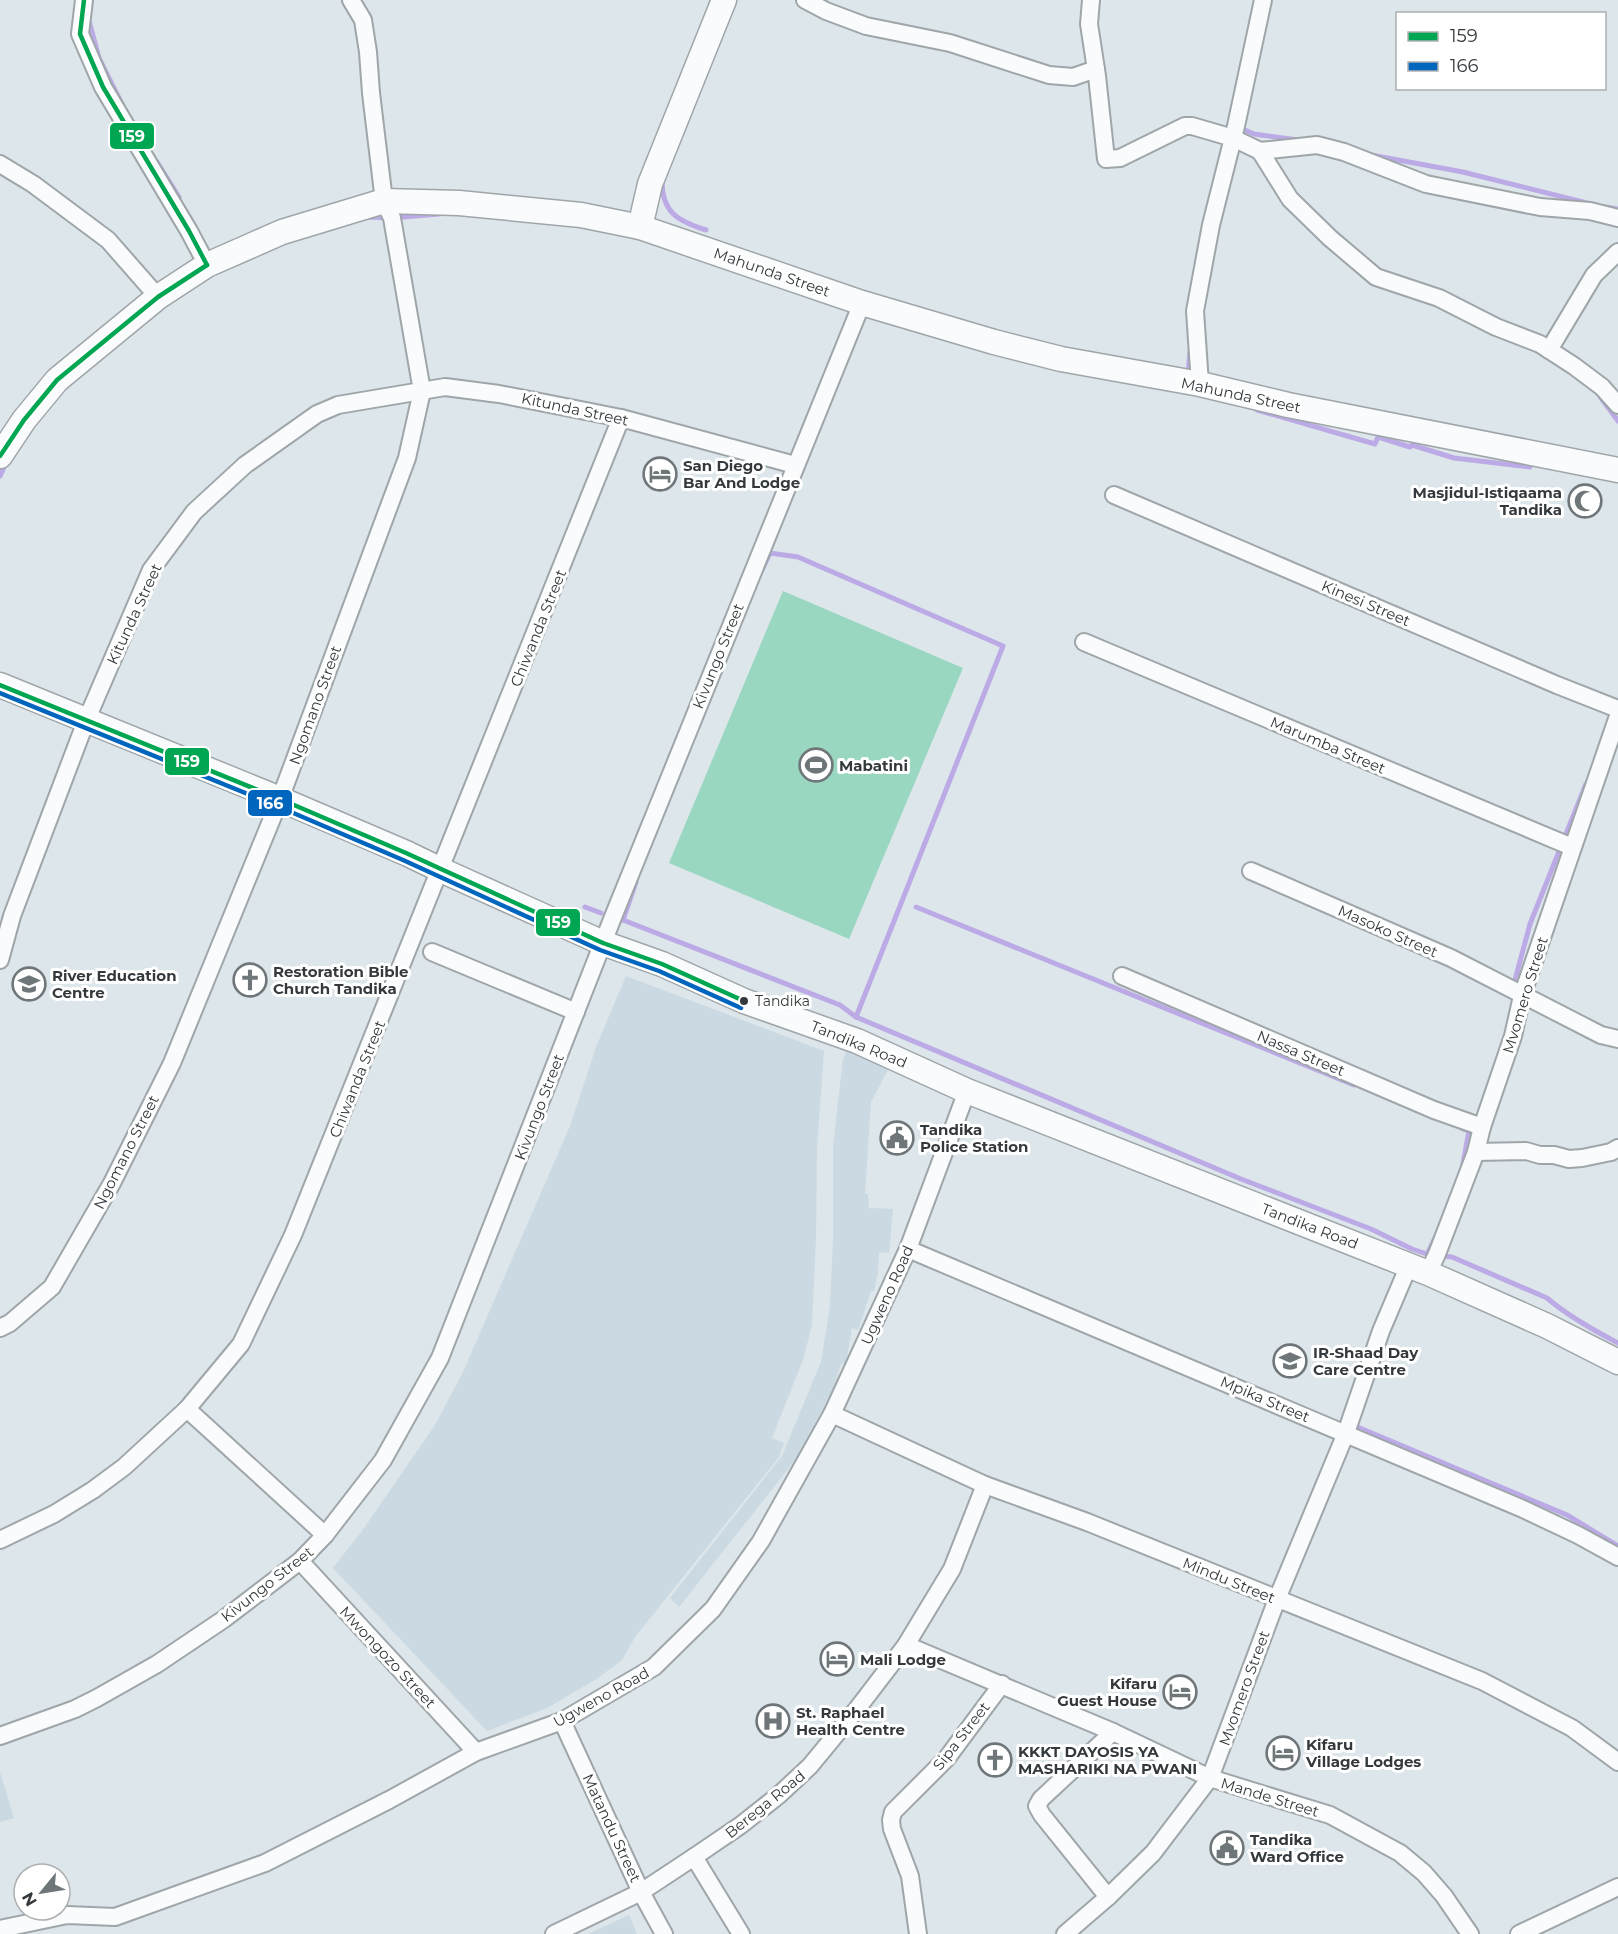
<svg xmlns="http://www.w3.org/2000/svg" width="1618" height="1934" font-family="Montserrat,sans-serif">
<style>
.built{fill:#cad9e2}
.green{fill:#99d7c0}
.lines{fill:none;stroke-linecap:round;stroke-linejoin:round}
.stream{stroke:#bbaae5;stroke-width:5}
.street-casing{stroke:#9fa6a9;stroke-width:20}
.secondary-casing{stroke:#9fa6a9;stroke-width:27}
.street{stroke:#fafbfc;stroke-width:16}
.secondary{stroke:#fafbfc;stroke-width:24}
.bus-1-casing{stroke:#fff;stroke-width:9}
.bus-2-casing{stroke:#fff;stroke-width:9}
.bus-1{stroke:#00a651;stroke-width:4.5}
.bus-2{stroke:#0065bd;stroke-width:4.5}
.bus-dot{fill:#33393c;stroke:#fff;stroke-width:2}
.labels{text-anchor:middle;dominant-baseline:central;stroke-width:6;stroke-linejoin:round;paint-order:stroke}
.bus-label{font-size:14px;fill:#33393c;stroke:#fff;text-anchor:start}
.street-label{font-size:15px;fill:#33393c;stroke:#fff}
.poi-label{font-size:15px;font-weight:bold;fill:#33393c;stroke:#fff;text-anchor:start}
.line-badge{stroke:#fff;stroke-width:2}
.badge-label{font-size:16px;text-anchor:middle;font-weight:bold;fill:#fff}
</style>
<rect width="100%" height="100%" fill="#dde6ea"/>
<g class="built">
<polygon points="626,976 824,1051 817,1149 816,1239 812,1325 803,1360 772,1438 784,1443 779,1457 635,1637 622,1660 595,1680 547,1708 487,1731 333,1568 362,1531 435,1425 463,1372 570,1126 596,1047"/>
<polygon points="848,1048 890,1066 871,1102 865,1194 868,1194 869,1208 893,1209 889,1253 879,1252 878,1272 874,1291 871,1291 858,1330 852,1328 846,1364 841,1364 834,1387 796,1459 679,1607 670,1598 782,1456 821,1362 830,1306 833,1242 833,1146 843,1059"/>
<polygon points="0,1772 14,1818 0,1822"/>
<polygon points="629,1915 637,1934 588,1934"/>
</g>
<polygon class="green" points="783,591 963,668 849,939 669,863"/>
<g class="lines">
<g class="stream">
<polyline points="88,17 99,58 123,106"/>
<polyline points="1240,128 1254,134 1298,140"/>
<polyline points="1371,155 1463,172 1587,203"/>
<polyline points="157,162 179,197"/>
<path d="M662,181c0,31 15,40 44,49"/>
<polyline points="1605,207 1618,209"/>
<polyline points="365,217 392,218 439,214"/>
<polyline points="1188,375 1190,351"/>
<polyline points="1601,398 1618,421"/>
<polyline points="1257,410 1375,444 1378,437 1410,447 1412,445 1454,458 1530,467 1530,461 1532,461"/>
<polyline points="0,476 7,461"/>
<polyline points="762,570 770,553 798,557 1003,646 856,1017"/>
<polyline points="585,907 601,913"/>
<polyline points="916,907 1354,1085"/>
<path d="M620,920h3l217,85 16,12 385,162 130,50 41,20 15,5 25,3 95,41c21,18 46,32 71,45"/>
<polyline points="623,920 636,882"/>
<polyline points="1515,980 1530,924 1586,784"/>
<polyline points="1462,1169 1469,1131 1463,1129"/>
<polyline points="1427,1254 1436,1236"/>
<polyline points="1355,1426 1567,1515 1618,1546"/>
</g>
<defs>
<g id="street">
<polyline points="84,0 80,34 103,87 189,231 207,265"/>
<polyline points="805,0 826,11 866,26 950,43 1049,75 1073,77 1096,69"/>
<polyline points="1091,0 1089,24 1097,76 1106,159 1120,158 1185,126 1192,126 1233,138 1260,151 1317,145 1344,152 1426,184 1540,207 1590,211 1618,218"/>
<polyline points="1260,151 1290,199 1330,238 1376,277 1439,298 1496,327 1540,344 1574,366 1602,387 1618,405"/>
<polyline points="0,164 33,184 108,240 158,297"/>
<polyline points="1549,350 1594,275 1618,252"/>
<polyline points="1200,384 1195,311 1211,225 1236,126 1263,0"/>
<polyline points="1114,495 1557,685 1618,709"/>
<polyline points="1084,642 1572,847"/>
<polyline points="1251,871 1451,958 1601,1035 1618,1039"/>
<polyline points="432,952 576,1012"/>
<polyline points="0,960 12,916 86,721 151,570 194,512 245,465 317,414 338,405 445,387 499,394 621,418 795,465"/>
<polyline points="1122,976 1434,1110 1482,1127"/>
<polyline points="1476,1152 1526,1151 1540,1155 1554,1155 1569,1159 1582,1158 1611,1152 1618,1148"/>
<polyline points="908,1249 1523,1509 1578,1535 1618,1557"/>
<polyline points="1428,1273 1437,1254 1476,1152 1482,1127 1513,1036 1522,996 1618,716"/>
<polyline points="0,1328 10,1323 52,1287 112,1183 172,1063 280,799 407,458 422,391 392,218 384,201 371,93 368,52 363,20 351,0"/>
<polyline points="187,1409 325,1535"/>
<polyline points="832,1414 985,1485 1087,1522 1482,1681 1572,1728 1618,1762"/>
<polyline points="0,1540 54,1514 93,1490 124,1467 187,1409 241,1344 293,1235 621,418"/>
<polyline points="300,1561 476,1752"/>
<polyline points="906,1645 1113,1732 1210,1778 1330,1815 1400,1853 1424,1873 1444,1896 1470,1934"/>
<polyline points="562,1721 641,1892 664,1934"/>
<polyline points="0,1736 75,1709 97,1698 157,1664 224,1619 300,1561 325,1535 383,1460 440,1358 613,917 862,303"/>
<polyline points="694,1857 741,1934"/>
<polyline points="1108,1897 1042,1815 1037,1806 1041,1799 1113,1732"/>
<polyline points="0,1929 67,1915 115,1917 265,1863 389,1800 476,1752 562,1721 654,1667 713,1609 761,1541 832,1414 908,1249 967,1091"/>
<polyline points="554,1934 641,1892 694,1857 741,1825 779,1795 810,1766 857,1709 906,1645 952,1569 985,1485"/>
<polyline points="918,1934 910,1876 892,1829 891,1820 893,1812 947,1758 1002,1684"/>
<polyline points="1065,1934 1108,1897 1153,1853 1210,1778 1277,1599 1346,1433 1381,1331 1409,1265"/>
<polyline points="1519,1934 1618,1887"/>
</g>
<g id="secondary">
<polyline points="640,227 650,184 724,0"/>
<polyline points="0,456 24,420 57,380 158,297 207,265 282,232 384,201 459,203 581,215 640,227 862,303 994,342 1061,359 1200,384 1288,405 1618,470"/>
<polyline points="0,685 280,799 406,853 441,870 603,943 662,964 744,1001 857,1041 967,1091 1428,1273 1547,1326 1618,1362"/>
</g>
</defs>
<use href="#street" class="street-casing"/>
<use href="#secondary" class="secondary-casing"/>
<use href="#street" class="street"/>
<use href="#secondary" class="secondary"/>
<defs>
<g id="bus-1">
<polyline points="84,0 80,34 103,87 189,231 207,265"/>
<polyline points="0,456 24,420 57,380 158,297 207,265"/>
<polyline points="0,685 280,799 406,853 603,943 662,964 744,1001"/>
</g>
<polyline id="bus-2" points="0,693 277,806 403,860 600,950 659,971 741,1008"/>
</defs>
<use href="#bus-1" class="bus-1-casing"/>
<use href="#bus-2" class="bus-2-casing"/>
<use href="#bus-1" class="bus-1"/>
<use href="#bus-2" class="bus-2"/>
</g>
<defs>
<symbol id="hotel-ring" viewBox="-11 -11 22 22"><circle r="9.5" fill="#fff" stroke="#6e7679" stroke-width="1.5"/><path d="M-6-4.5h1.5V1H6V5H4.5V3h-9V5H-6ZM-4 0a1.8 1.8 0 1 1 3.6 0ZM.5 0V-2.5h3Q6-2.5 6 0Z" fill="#6e7679"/></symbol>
<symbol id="mosque-ring" viewBox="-11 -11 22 22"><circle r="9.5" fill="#fff" stroke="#6e7679" stroke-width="1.5"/><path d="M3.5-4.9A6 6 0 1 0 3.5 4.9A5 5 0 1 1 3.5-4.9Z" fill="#6e7679"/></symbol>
<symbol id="stadium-ring" viewBox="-11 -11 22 22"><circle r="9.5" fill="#fff" stroke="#6e7679" stroke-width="1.5"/><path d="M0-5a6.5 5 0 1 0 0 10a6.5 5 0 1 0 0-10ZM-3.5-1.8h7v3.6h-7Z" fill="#6e7679"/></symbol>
<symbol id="church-ring" viewBox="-11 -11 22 22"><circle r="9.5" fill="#fff" stroke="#6e7679" stroke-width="1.5"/><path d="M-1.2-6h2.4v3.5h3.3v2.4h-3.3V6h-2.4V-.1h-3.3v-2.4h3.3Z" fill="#6e7679"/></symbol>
<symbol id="school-ring" viewBox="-11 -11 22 22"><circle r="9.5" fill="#fff" stroke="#6e7679" stroke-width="1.5"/><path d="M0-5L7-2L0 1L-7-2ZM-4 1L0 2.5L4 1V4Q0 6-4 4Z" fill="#6e7679"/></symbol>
<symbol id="civic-ring" viewBox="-11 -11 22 22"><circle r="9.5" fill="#fff" stroke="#6e7679" stroke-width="1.5"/><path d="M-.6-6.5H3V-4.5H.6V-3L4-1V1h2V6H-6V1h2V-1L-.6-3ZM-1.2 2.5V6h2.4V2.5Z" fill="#6e7679"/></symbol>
<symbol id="hospital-ring" viewBox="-11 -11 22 22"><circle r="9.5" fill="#fff" stroke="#6e7679" stroke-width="1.5"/><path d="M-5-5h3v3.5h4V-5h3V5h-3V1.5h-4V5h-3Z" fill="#6e7679"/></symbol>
</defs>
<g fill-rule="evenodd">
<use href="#hotel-ring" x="641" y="455" width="38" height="38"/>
<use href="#mosque-ring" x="1566" y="482" width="38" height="38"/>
<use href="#stadium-ring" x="797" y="746" width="38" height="38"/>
<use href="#church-ring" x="231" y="961" width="38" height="38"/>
<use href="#school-ring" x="10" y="965" width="38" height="38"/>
<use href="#civic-ring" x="878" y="1119" width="38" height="38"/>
<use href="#school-ring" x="1271" y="1342" width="38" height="38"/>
<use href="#hotel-ring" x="818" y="1640" width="38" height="38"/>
<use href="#hotel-ring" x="1161" y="1673" width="38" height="38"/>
<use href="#hospital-ring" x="754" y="1702" width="38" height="38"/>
<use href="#hotel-ring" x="1264" y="1734" width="38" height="38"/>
<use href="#church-ring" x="976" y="1741" width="38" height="38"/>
<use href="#civic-ring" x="1208" y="1829" width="38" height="38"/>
</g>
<circle class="bus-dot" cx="744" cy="1001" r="5"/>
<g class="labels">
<g class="bus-label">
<text x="755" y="1001">Tandika</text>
</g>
<g class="street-label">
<text transform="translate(772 272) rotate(19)">Mahunda Street</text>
<text transform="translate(1241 395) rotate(12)">Mahunda Street</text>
<text transform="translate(575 409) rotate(12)">Kitunda Street</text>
<text transform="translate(1366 603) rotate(23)">Kinesi Street</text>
<text transform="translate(134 614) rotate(-65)">Kitunda Street</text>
<text transform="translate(538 628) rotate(-68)">Chiwanda Street</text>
<text transform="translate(718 656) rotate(-68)">Kivungo Street</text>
<text transform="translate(315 705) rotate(-70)">Ngomano Street</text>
<text transform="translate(1328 745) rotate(23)">Marumba Street</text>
<text transform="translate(1388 931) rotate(24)">Masoko Street</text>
<text transform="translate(1525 995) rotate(-73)">Mvomero Street</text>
<text transform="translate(859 1044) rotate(22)">Tandika Road</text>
<text transform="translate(1301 1053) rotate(23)">Nassa Street</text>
<text transform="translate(357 1079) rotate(-68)">Chiwanda Street</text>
<text transform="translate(539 1107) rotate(-69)">Kivungo Street</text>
<text transform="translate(126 1152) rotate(-63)">Ngomano Street</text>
<text transform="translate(1310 1226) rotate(21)">Tandika Road</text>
<text transform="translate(887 1295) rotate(-66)">Ugweno Road</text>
<text transform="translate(1265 1399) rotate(23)">Mpika Street</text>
<text transform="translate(1229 1580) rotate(22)">Mindu Street</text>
<text transform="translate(267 1584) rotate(-38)">Kivungo Street</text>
<text transform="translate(388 1657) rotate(47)">Mwongozo Street</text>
<text transform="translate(1244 1688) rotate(-70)">Mvomero Street</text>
<text transform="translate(601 1697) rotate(-29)">Ugweno Road</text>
<text transform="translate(961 1736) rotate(-52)">Sipa Street</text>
<text transform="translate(1270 1797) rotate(17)">Mande Street</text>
<text transform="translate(765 1804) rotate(-39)">Berega Road</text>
<text transform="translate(612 1828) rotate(65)">Matandu Street</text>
</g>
<g class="poi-label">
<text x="683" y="465">San Diego<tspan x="683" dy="17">Bar And Lodge</tspan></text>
<text x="1562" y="492" text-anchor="end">Masjidul-Istiqaama<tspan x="1562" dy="17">Tandika</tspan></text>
<text x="839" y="765">Mabatini</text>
<text x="273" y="971">Restoration Bible<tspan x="273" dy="17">Church Tandika</tspan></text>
<text x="52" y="975">River Education<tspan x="52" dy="17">Centre</tspan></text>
<text x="920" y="1129">Tandika<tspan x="920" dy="17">Police Station</tspan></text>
<text x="1313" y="1352">IR-Shaad Day<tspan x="1313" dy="17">Care Centre</tspan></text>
<text x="860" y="1659">Mali Lodge</text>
<text x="1157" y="1683" text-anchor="end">Kifaru<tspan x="1157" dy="17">Guest House</tspan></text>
<text x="796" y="1712">St. Raphael<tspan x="796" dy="17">Health Centre</tspan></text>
<text x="1306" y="1744">Kifaru<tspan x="1306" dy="17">Village Lodges</tspan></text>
<text x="1018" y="1751">KKKT DAYOSIS YA<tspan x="1018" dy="17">MASHARIKI NA PWANI</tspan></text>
<text x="1250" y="1839">Tandika<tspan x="1250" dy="17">Ward Office</tspan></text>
</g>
</g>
<g class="line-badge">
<rect x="109" y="122" width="46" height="28" rx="6" fill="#00a651"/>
<rect x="164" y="747" width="46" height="29" rx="6" fill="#00a651"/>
<rect x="247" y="789" width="46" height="28" rx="6" fill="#0065bd"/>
<rect x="535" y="908" width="46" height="29" rx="6" fill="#00a651"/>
</g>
<g class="badge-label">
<text x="132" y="142">159</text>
<text x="187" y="767">159</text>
<text x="270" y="809">166</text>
<text x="558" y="928">159</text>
</g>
<rect x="1396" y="12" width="210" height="78" fill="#ffffff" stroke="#adb0b1" stroke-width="1.5"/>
<rect x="1408" y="32" width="30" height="9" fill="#00a651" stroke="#adb0b1" stroke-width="1.5"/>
<text x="1450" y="42" font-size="18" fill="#33393c">159</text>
<rect x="1408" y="62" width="30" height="9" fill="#0065bd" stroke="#adb0b1" stroke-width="1.5"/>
<text x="1450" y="72" font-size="18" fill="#33393c">166</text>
<g transform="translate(42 1892) rotate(240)"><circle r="28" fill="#ffffff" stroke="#adb0b1" stroke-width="1.5"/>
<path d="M0-4.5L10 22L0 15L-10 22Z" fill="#6e7679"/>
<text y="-9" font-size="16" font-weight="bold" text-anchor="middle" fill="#33393c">N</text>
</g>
</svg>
